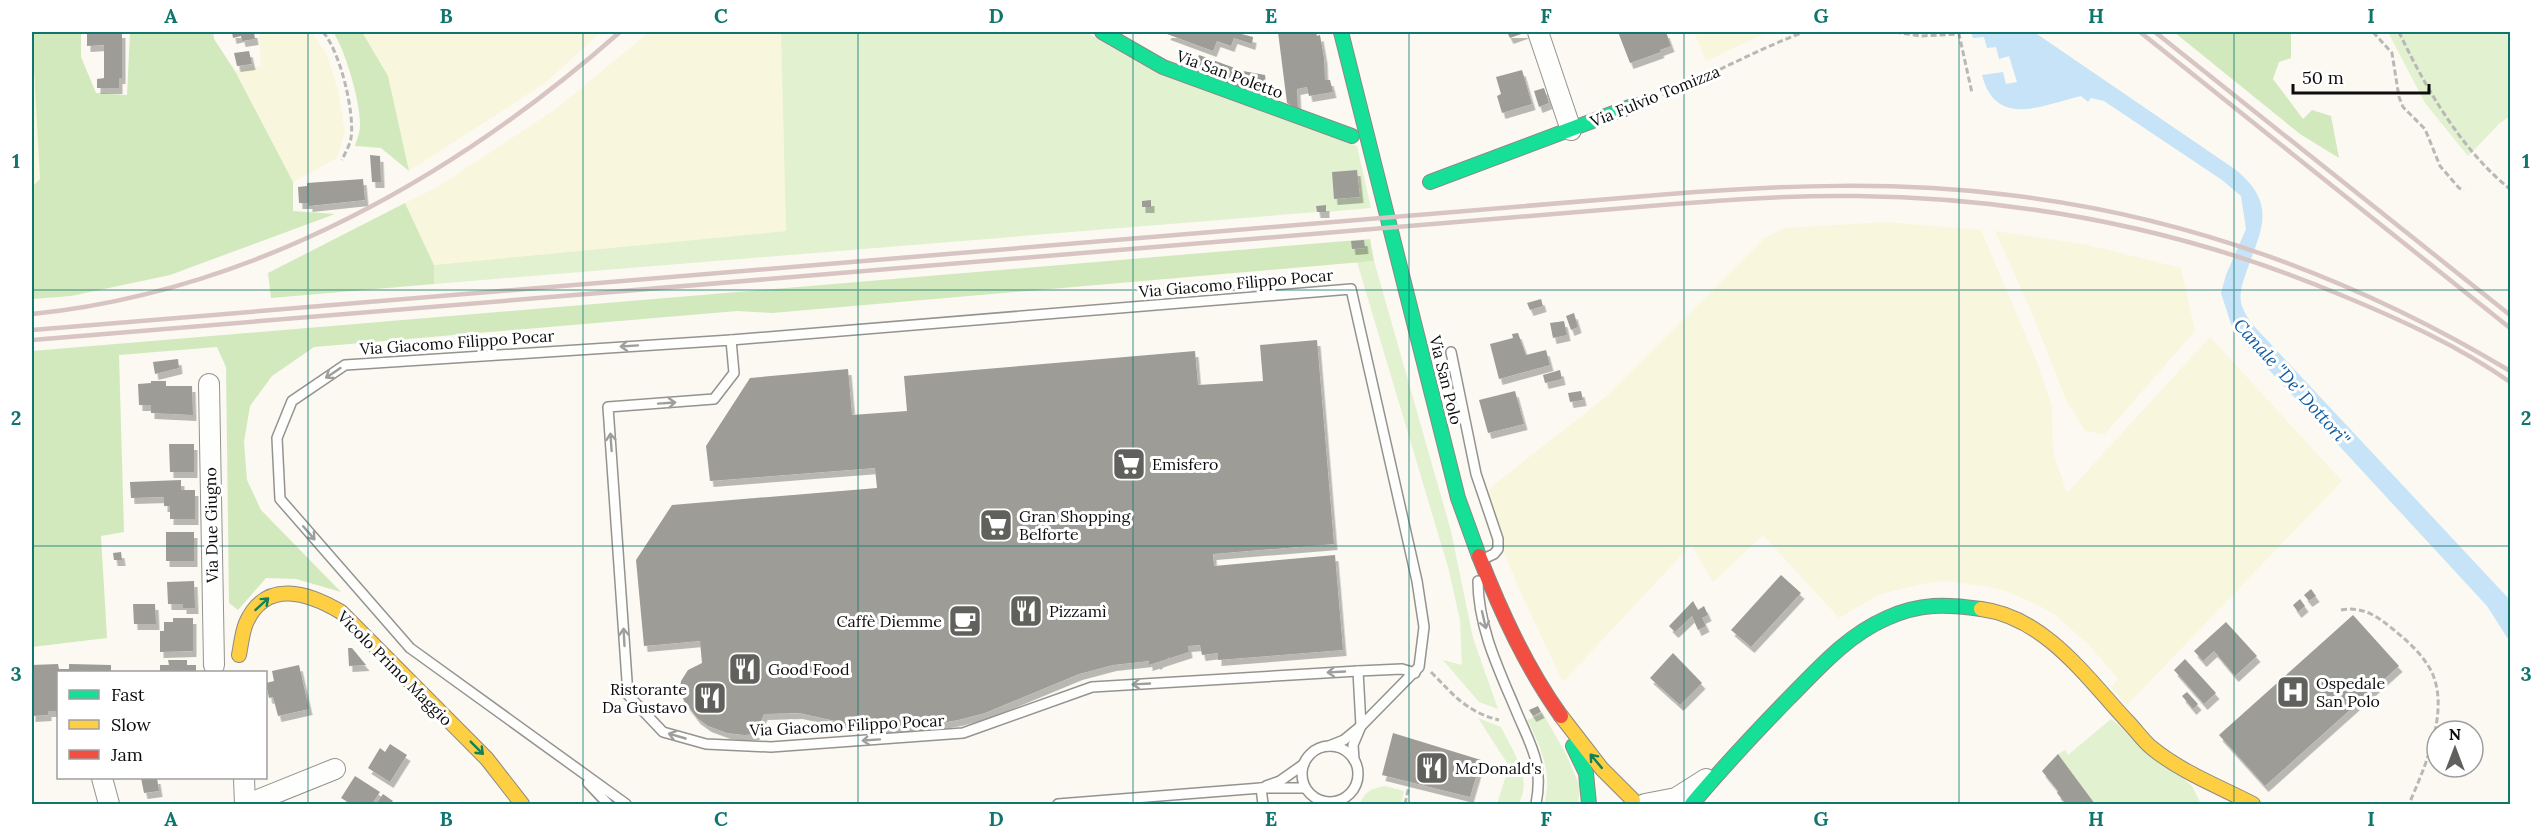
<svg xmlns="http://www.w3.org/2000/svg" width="2542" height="836" font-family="Lora,serif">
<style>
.farmland{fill:#f8f7dd}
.green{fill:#e2f1d0}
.forest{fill:#d2e9be}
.water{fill:#c6e3f7}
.building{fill:#9e9c97;filter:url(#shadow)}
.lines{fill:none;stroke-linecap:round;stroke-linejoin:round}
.lane-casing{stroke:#949390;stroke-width:12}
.street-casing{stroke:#949390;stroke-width:22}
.fast-casing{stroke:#8b8a86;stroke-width:16}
.slow-casing{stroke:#8b8a86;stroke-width:16}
.jam-casing{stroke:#8b8a86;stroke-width:16}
.path{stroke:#b8b8b6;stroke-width:3;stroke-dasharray:6 3;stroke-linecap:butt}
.lane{stroke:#fefefd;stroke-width:9}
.street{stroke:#fefefd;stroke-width:20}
.fast{stroke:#16e098;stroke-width:14}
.slow{stroke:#ffcf43;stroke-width:14}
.jam{stroke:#f24e42;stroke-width:14}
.rail{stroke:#d8c4c2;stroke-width:4.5}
.oneway{stroke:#9e9e9d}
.oneway2{stroke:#128159}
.grid{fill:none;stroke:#0f766e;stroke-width:1.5;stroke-opacity:0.55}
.labels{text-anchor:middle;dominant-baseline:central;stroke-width:6;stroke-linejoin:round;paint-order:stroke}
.street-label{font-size:16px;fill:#0d0d0d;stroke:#fff}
.poi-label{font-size:16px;fill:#0d0d0d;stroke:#fff;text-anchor:start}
.water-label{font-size:18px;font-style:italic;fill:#115ca3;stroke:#fff}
.neatline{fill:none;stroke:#0f766e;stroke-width:2}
.grid-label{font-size:20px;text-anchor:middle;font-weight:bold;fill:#0f766e}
</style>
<defs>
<filter id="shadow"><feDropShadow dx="3.5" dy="6" stdDeviation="0" flood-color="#0004"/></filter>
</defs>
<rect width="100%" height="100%" fill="#fbf9f1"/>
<g class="farmland">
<polygon points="259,32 311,32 326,53 338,90 345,132 337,158 293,182 235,71 261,66"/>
<polygon points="362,32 601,32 545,83 409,171 388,76"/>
<polygon points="649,32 781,32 786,231 434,265 405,203 439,186 556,109"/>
<polygon points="1694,32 1768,32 1706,61"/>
<polygon points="36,85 40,179 32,187 32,86"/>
<polygon points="1887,222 1981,230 2036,360 2052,406 2053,452 2067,493 2210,337 2342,481 2127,705 2111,687 2118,679 2089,645 2054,614 2034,603 2006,591 1984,586 1944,581 1921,584 1878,595 1839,618 1763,535 1713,582 1691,545 1563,682 1523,598 1481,498 1496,483 1607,396 1765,238 1784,228"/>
<polygon points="1995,231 2088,245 2181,268 2195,331 2105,434 2085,431 2066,400 2032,313"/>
</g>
<g class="green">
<polygon points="781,32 1086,32 1127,56 1357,146 1371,208 1326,212 1325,205 1316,206 1317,212 434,284 434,265 786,231"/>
<polygon points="2388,32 2510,32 2510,116 2500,123 2468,156 2425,103"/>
<polygon points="1374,261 1451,531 1473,638 1498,709 1479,702 1443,660 1462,665 1460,620 1448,567 1357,262"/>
<path d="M1543,714l23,40 14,33 -2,17h-34c9,-29 -3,-58 -17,-84z"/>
<path d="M1478,718l23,9c11,23 33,53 17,77h-21l12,-38z"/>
<polygon points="2111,719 2192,786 2201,804 2095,804 2058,754 2065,750 2068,755"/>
<path d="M1385,786l19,5 -3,13h-41c5,-13 11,-15 25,-18z"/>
</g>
<g class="forest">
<polygon points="32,32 81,32 81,57 96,93 127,95 130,32 213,32 214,39 235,71 293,182 293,211 335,214 170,275 71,296 32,299 32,187 40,179"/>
<path d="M333,32h29l26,44 21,95 -28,-23 -26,-2c2,-7 6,-16 5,-23 0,-22 -15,-74 -27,-91z"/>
<polygon points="2174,32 2291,32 2291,58 2279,62 2273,79 2303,119 2312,110 2331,116 2339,158 2300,134"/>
<polygon points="405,203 434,265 434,284 271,298 268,273"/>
<polygon points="1370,239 1374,261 772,313 737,311 314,347 272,376 250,406 244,442 247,480 261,510 341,592 296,579 266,578 238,610 229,603 226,367 217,347 119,355 124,532 101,536 107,638 32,647 32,351"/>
</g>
<path class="water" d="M1971,32h63l202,138c45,37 22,64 8,109 -3,8 -5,19 -2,27 2,6 6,12 9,17l259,277v42l-23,-36 -241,-261 -15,-21 -10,-31 5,-18 20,-46 -5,-33 -19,-16 -118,-79 -13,-3 -3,4 -7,-6c-39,9 -85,33 -99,-21l21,-3 3,12 11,-2 -8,-26 -10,3 -3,-12 -9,1 -3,-11 -11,1z"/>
<g class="building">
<polygon points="87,32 122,32 122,78 119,78 119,88 97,88 97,79 104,78 104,45 87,46"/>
<polygon points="232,32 254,32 255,39 242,41 241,36 233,38"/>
<polygon points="1168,32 1234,32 1253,37 1252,44 1234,38 1231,46 1217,41 1213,51 1167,34"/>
<polygon points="1278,32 1316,32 1317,36 1320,35 1324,58 1325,80 1330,80 1333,92 1309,96 1307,87 1297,89 1298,109 1287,103"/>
<polygon points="1507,32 1527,32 1510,38"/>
<polygon points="1618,32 1666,32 1671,46 1660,50 1661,52 1630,63"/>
<polygon points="249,51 252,64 237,66 234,53"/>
<polygon points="1199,55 1243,71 1265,75 1267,91 1251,93 1193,72"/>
<polygon points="1522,70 1532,104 1502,113 1497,96 1501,94 1496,77"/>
<polygon points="1544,88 1549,103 1539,107 1534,91"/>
<polygon points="370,155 380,156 381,182 372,182"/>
<polygon points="1357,170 1360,197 1334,199 1332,172"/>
<polygon points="363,179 365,200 309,206 309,203 299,203 298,187 307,186 307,183"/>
<polygon points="1151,200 1151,207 1142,207 1142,201"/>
<polygon points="1326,205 1326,212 1317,212 1316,206"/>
<polygon points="1364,240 1365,248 1352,249 1351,241"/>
<polygon points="1541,299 1543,306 1530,310 1527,303"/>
<polygon points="1574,313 1578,327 1571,330 1566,316"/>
<polygon points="1564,321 1567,335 1553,338 1550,323"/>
<polygon points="1518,333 1526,355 1546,350 1550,365 1499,379 1490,344 1513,338 1512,334"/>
<polygon points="1317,340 1334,544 1213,554 1214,566 1335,555 1343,650 1218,660 1218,653 1202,655 1200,645 1188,646 1189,652 1149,665 1149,661 1113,665 1079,674 985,713 958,720 924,726 872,729 799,713 764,714 756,734 744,735 727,733 708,726 697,718 684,701 680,689 681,681 688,670 702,663 700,641 644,646 636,560 672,505 877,488 875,468 710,481 706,446 750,378 848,369 852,415 907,411 904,376 1195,351 1198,385 1263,381 1260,345"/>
<polygon points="178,359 179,368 155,374 153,362"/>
<polygon points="1560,370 1562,379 1545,383 1543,375"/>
<polygon points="151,381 166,381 166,386 192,386 193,415 151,413 151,405 139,405 138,384 151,383"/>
<polygon points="1515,391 1524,424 1488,433 1479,400"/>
<polygon points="1581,391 1583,400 1570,402 1568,393"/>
<polygon points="169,444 194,444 194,472 170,472"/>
<polygon points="181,480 181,490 195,490 195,519 170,519 170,506 164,506 164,497 131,498 130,482"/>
<rect x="166" y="532" width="28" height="29"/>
<polygon points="121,552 122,560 114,560 113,553"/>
<polygon points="1781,575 1801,593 1751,647 1731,630"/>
<polygon points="194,581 195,608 183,608 183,604 168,604 167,582"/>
<polygon points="2311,589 2316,596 2309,601 2304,595"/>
<polygon points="2300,599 2305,606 2298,612 2293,605"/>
<polygon points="1693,601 1698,610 1704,606 1708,615 1702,618 1706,626 1698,630 1692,616 1675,632 1669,626"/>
<polygon points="133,604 155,604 156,624 134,624"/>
<polygon points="2353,615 2399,666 2265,786 2219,735"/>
<polygon points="173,618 193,618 193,651 160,652 160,631 164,631 164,622 173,622"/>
<polygon points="2226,622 2257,656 2235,676 2214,651 2203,661 2194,651"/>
<polygon points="348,648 352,648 366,665 349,666"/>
<polygon points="1673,653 1702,683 1680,705 1650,678"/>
<polygon points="2185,659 2216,693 2204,704 2174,670"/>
<polygon points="168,660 187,660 187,665 196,665 196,672 160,672 160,665 169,665"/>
<polygon points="58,664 59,669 69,669 69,664 111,665 111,672 58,672 58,711 48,711 48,715 32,716 32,665"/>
<polygon points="299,665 309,709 278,716 273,697 269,698 266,683 274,681 272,671"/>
<polygon points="2187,692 2198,704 2193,709 2182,696"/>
<polygon points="1538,706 1541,712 1533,716 1529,710"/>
<polygon points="1393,733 1481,760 1470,797 1382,775"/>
<polygon points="390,744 407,755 390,782 368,768 380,748 385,752"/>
<polygon points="2058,754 2069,769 2095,804 2066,804 2057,793 2058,791 2042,771"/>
<polygon points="355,776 380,792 372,804 351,804 341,798"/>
<polygon points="141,778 157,778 159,791 144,793"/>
<polygon points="383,794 393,801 390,804 376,804"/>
</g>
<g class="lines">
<defs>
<g id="lane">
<polyline points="731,340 1351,289 1417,581 1424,627 1419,667 1361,726 1344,740 1329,746"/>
<polyline points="1451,352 1476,474 1498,539 1498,549 1494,554 1481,560"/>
<path d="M1478,581c0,45 20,87 37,127 15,37 29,54 21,96"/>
<circle cx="1330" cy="774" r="28"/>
<polyline points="1354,760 1353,745 1361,726 1358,671"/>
<polyline points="588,783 608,804"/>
<polyline points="1266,786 1280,781 1304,764"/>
<polyline points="1261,788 1263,804"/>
<polyline points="626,804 410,648 280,499 277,438 292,401 345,365 731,340 734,373 714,399 608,407 628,695 663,732 706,744 771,747 963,733 1092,687 1358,671 1402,669 1415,673"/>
<polyline points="1058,804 1261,788 1305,788"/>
</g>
<g id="street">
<polyline points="1538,32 1571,130"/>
<polyline points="209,384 214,665"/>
<polyline points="102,778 109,804"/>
<polyline points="244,778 245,804"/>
<polyline points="248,804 335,769"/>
<polyline points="1645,804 1676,798 1706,779"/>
</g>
<g id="fast">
<polyline points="1102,32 1163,67 1352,136"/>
<polyline points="1341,32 1458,498 1479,556"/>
<polyline points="1430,182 1635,105"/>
<polyline points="1573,746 1586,773 1589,804"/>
<path d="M1692,804c31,-37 63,-71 96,-105 31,-31 58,-63 99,-81 33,-15 59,-14 94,-9"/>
</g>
<g id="slow">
<path d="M1981,609c64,8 106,69 146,112 9,9 16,20 25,27 29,24 68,39 101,56"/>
<path d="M239,655c2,-10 3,-22 7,-32 20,-45 63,-30 95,-11l146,147 35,45"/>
<polyline points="1561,716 1602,769 1633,800"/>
</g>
<path id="jam" d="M1479,556c22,56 47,111 82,160"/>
</defs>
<use href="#lane" class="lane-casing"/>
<use href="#street" class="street-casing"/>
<use href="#fast" class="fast-casing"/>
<use href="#slow" class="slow-casing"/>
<use href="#jam" class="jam-casing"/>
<g class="path">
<path d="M323,32c17,19 32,81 28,106 -1,7 -6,15 -9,22"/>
<polyline points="1895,32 1920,36 1959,34 1972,93"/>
<polyline points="2373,32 2392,53 2399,97 2403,107 2425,129 2440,166 2459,188 2464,190"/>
<path d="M2399,32c26,55 63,119 111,157"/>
<path d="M1654,98c51,-19 99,-47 150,-66"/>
<path d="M2341,610c22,-4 36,6 53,20 15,12 32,28 39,45 16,39 -9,94 -24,129"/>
<polyline points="1160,669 1170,658"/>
<path d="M1431,672c22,22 35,40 68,48"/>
<polyline points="780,713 781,732"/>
<polyline points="1405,804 1409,786"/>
</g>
<use href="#lane" class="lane"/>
<use href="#street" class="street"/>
<use href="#fast" class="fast"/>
<use href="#slow" class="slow"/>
<use href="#jam" class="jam"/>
<g class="rail">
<polyline points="2140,32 2510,328"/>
<polyline points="2155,32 2510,315"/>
<path d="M32,314c222,-23 423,-137 588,-282"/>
<path d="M32,330l1638,-136c113,-9 226,-13 339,1 178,21 348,84 501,176"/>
<path d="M32,340l1630,-135c65,-5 130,-10 195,-9 167,2 330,34 484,99 58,24 118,51 169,87"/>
</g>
</g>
<defs><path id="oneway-shaft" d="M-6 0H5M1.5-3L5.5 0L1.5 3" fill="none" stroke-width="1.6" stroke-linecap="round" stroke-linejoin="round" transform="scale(1.5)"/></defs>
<g class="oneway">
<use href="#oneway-shaft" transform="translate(629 346) rotate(176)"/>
<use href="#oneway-shaft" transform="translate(333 373) rotate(146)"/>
<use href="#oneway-shaft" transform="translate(667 403) rotate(-4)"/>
<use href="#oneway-shaft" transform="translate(611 442) rotate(-94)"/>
<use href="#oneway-shaft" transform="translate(309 533) rotate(49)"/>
<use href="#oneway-shaft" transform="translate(1484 620) rotate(77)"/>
<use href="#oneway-shaft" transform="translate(624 637) rotate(-93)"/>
<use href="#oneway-shaft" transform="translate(1336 672) rotate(177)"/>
<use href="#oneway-shaft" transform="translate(1141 684) rotate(177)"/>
<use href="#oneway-shaft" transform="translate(677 736) rotate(-164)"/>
<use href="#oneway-shaft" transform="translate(871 740) rotate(176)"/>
</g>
<g class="oneway2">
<use href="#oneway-shaft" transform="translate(262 604) rotate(-42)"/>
<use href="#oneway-shaft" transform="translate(477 748) rotate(45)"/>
<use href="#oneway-shaft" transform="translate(1596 761) rotate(-130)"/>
</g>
<path class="grid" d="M308,32v772M583,32v772M858,32v772M1133,32v772M1409,32v772M1684,32v772M1959,32v772M2234,32v772M32,290h2478M32,546h2478"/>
<defs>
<symbol id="supermarket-square" viewBox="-11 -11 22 22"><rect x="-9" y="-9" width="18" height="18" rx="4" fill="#60605d" stroke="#fff"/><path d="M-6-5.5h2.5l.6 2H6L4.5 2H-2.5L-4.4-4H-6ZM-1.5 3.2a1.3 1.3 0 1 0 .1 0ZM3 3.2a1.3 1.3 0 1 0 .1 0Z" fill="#fff"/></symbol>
<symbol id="restaurant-square" viewBox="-11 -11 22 22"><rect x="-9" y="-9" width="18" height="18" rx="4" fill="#60605d" stroke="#fff"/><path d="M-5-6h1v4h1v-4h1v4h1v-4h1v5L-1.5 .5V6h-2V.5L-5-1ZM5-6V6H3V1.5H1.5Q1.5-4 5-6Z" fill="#fff"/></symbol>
<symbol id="cafe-square" viewBox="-11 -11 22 22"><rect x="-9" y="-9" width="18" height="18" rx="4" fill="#60605d" stroke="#fff"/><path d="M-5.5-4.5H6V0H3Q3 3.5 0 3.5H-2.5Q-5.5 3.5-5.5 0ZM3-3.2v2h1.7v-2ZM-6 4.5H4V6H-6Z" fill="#fff"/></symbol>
<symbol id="hospital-square" viewBox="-11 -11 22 22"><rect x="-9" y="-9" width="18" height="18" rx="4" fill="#60605d" stroke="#fff"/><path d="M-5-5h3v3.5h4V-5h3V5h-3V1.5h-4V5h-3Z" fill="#fff"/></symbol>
</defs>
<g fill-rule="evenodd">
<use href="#supermarket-square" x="1110" y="445" width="38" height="38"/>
<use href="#supermarket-square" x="977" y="506" width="38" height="38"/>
<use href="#restaurant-square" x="1007" y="592" width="38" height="38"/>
<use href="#cafe-square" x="946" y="602" width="38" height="38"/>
<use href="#restaurant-square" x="726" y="650" width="38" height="38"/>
<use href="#hospital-square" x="2274" y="673" width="38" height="38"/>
<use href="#restaurant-square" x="691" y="679" width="38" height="38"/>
<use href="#restaurant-square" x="1413" y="749" width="38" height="38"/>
</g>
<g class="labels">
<g class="street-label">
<text transform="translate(1230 74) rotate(20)">Via San Poletto</text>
<text transform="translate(1655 96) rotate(-22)">Via Fulvio Tomizza</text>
<text transform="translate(1236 283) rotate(-5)">Via Giacomo Filippo Pocar</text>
<text transform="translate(457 342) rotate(-4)">Via Giacomo Filippo Pocar</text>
<text transform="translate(1446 380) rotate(76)">Via San Polo</text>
<text transform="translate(211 525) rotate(-91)">Via Due Giugno</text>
<text transform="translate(395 668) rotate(45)">Vicolo Primo Maggio</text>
<text transform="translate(847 725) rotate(-3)">Via Giacomo Filippo Pocar</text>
</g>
<g class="poi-label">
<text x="1152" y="464">Emisfero</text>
<text x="1019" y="516">Gran Shopping<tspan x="1019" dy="18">Belforte</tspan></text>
<text x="1049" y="611">Pizzamì</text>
<text x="942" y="621" text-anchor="end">Caffè Diemme</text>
<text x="768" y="669">Good Food</text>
<text x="2316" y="683">Ospedale<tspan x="2316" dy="18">San Polo</tspan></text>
<text x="687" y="689" text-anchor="end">Ristorante<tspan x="687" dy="18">Da Gustavo</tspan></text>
<text x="1455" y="768">McDonald's</text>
</g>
<g class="water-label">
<text transform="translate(2292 382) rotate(48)">Canale "De' Dottori"</text>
</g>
</g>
<rect width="2542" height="836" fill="none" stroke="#ffffff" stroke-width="66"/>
<rect x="57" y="671" width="210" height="108" fill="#ffffff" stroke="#9e9e9e" stroke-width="1.5"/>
<rect x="69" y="690" width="30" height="9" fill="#16e098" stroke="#9e9e9e" stroke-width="1.5"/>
<text x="111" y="701" font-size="18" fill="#0d0d0d">Fast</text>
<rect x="69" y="720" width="30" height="9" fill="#ffcf43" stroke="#9e9e9e" stroke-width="1.5"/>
<text x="111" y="731" font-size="18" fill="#0d0d0d">Slow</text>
<rect x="69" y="750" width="30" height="9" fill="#f24e42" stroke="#9e9e9e" stroke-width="1.5"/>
<text x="111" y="761" font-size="18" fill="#0d0d0d">Jam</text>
<g transform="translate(2455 749)"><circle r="28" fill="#ffffff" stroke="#9e9e9e" stroke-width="1.5"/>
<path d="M0-4.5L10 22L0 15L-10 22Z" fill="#60605d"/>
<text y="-9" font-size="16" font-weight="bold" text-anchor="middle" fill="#0d0d0d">N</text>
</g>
<path d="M2293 84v9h136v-9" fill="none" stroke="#0d0d0d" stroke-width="3"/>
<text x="2302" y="84" font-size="18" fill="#0d0d0d" stroke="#ffffff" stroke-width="4.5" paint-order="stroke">50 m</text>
<rect x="33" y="33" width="2476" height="770" class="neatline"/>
<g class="grid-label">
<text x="171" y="23">A</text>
<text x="446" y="23">B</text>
<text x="721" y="23">C</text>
<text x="996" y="23">D</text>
<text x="1271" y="23">E</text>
<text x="1546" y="23">F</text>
<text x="1821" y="23">G</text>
<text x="2096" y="23">H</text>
<text x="2371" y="23">I</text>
<text x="16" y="168">1</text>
<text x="2526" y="168">1</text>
<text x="16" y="425">2</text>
<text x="2526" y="425">2</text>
<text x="16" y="681">3</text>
<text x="2526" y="681">3</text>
<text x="171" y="826">A</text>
<text x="446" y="826">B</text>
<text x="721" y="826">C</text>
<text x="996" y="826">D</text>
<text x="1271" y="826">E</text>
<text x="1546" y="826">F</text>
<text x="1821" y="826">G</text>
<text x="2096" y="826">H</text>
<text x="2371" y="826">I</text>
</g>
</svg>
